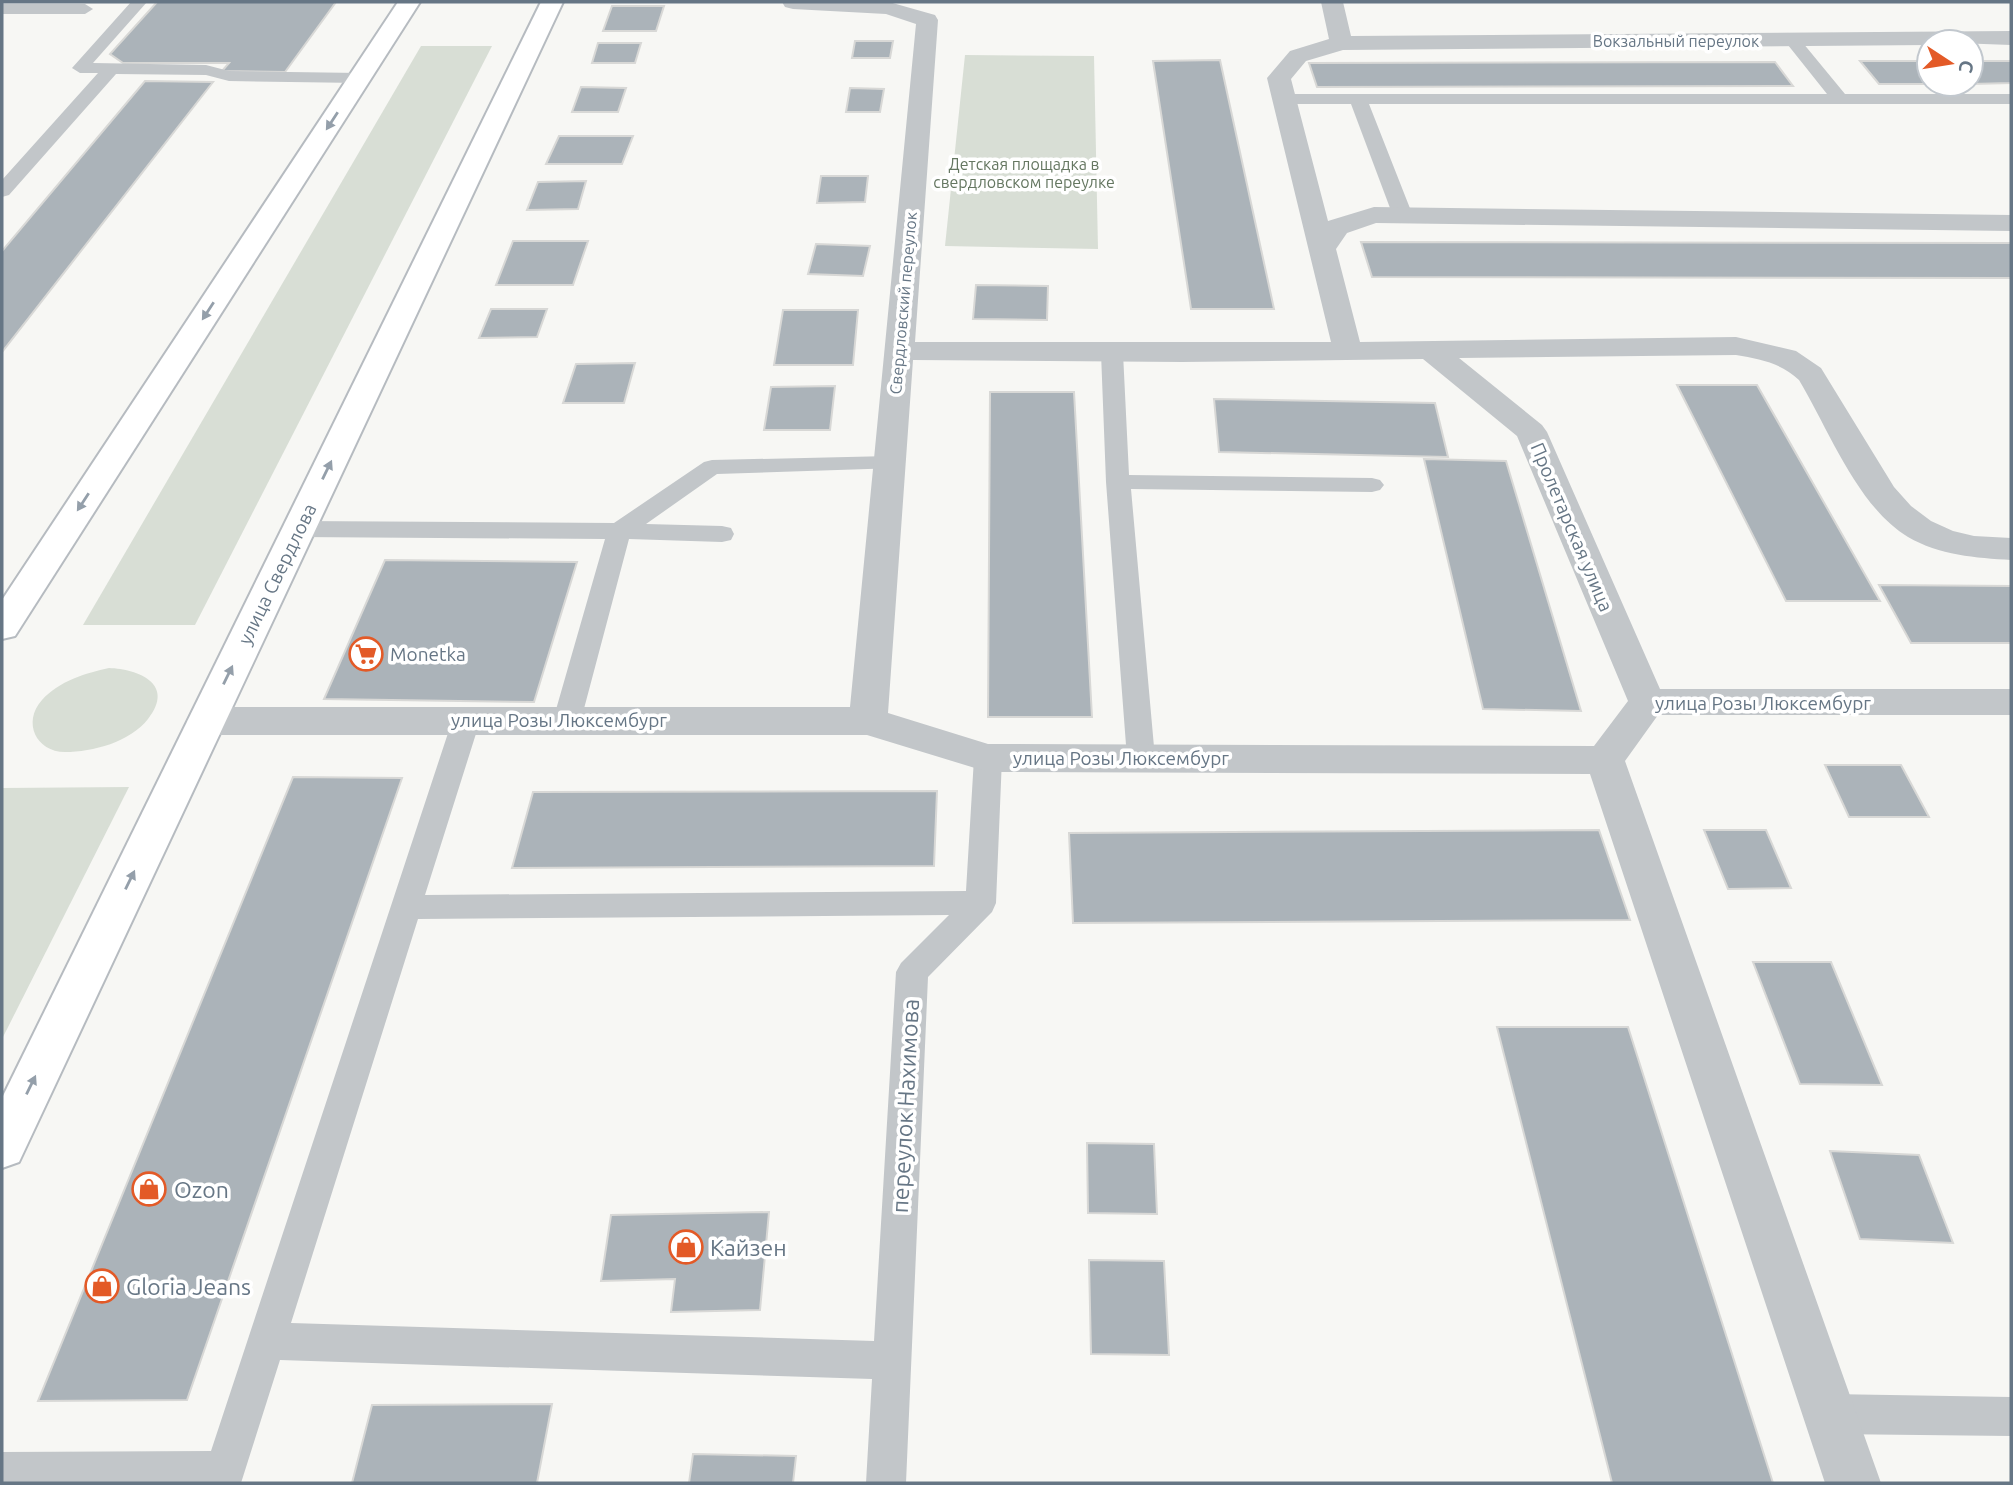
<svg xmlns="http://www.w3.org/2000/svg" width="2013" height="1485" font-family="Ubuntu,sans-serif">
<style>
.green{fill:#d8ded5}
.building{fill:#abb3b9;stroke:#d8d8d6;stroke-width:2}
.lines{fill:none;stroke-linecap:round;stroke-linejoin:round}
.secondary-casing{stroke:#b6bbc0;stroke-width:4}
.lane{fill:#c2c6c9;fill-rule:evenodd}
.street{fill:#c2c6c9;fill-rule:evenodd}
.secondary{fill:#fff;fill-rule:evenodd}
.oneway{fill:#949faa}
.labels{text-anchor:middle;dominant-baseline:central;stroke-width:7;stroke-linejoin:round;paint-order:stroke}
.far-street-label{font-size:16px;fill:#667685;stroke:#fff}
.far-park-label{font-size:16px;fill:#657761;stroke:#fff}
.street-label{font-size:19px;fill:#667685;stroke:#fff}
.poi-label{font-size:19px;fill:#667685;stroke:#fff;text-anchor:start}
.near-street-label{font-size:23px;fill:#667685;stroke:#fff}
.near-poi-label{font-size:23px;fill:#667685;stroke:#fff;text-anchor:start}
</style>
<rect width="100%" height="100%" fill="#f7f7f4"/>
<g class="green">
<polygon points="421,46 492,46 195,625 83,625"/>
<polygon points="965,55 1094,56 1098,249 945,246"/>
<path d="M109,668c29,1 67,16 39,51 -18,23 -55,33 -83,33 -29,0 -43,-30 -23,-52 17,-19 44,-27 67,-32z"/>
<polygon points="129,787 2,1039 2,788"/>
</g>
<g class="building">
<polygon points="157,2 336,2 285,72 222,71 229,63 123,63 110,54"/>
<polygon points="612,6 664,6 656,31 603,31"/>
<polygon points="855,41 893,41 890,58 852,58"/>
<polygon points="598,43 641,43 635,63 592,63"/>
<polygon points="1220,60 1274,309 1191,309 1153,61"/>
<polygon points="1860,61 1929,61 1929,84 1879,84"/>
<polygon points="1971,61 2011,61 2011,83 1971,84"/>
<polygon points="1775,62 1793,86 1317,87 1309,63"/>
<polygon points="145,81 213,82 2,352 2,251"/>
<polygon points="581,87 626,88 618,112 572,112"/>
<polygon points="850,88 884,89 880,112 846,112"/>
<polygon points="559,136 633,136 622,164 546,164"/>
<polygon points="821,176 868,176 865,202 817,203"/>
<polygon points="586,181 578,209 527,210 538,182"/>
<polygon points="513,241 588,241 573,285 496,285"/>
<polygon points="1361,242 2011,243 2011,278 1372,277"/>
<polygon points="816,244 870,246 863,276 808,274"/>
<polygon points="976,285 1048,286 1047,320 973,319"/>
<polygon points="491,309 547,309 537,337 479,338"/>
<polygon points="783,310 858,310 853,365 774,365"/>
<polygon points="635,363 624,403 563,403 576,364"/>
<polygon points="1677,385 1757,385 1880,601 1786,601"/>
<polygon points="835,386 830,430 764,430 771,387"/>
<polygon points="990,392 1074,392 1092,717 988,717"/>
<polygon points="1214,399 1435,403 1448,457 1219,452"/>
<polygon points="1424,459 1506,461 1581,711 1483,709"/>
<polygon points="385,560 577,562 534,702 324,699"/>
<polygon points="1879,585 2011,586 2011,643 1911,643"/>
<polygon points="1825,765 1901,765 1929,817 1849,817"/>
<polygon points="293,777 402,778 187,1400 38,1401"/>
<polygon points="937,791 934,866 512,868 533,792"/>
<polygon points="1599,830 1630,920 1073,923 1069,833"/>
<polygon points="1704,830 1766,830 1791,888 1728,889"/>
<polygon points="1753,962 1831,962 1882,1085 1800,1084"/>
<polygon points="1497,1027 1628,1027 1773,1483 1612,1483"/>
<polygon points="1087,1143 1154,1144 1157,1214 1088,1213"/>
<polygon points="1830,1151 1919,1155 1953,1243 1860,1239"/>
<polygon points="769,1212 760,1310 671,1312 675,1279 601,1281 611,1215"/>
<polygon points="1089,1260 1164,1261 1169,1355 1091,1354"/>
<polygon points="552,1404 537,1483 352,1483 372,1405"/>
<polygon points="693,1454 796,1456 793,1483 689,1483"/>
</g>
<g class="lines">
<defs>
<g id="secondary">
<polygon points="398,2 420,2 15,636 2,639 2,600"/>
<polygon points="541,2 563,2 19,1162 2,1168 2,1098"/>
</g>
</defs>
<use href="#secondary" class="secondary-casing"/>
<g class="lane">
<polygon points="131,2 147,2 93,63 206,65 229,71 360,73 369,78 360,83 229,81 206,75 116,74 9,195 2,197 2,180 98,73 80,73 72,68"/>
<polygon points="2,4 85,4 93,9 85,14 2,14"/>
<polygon points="1792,35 1798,37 1845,94 2011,94 2011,104 1369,104 1413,216 1403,222 1393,216 1351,104 1284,104 1275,99 1284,94 1827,94 1784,40"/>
<polygon points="1112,347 1120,348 1123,353 1129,475 1372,478 1380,480 1384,485 1380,490 1372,492 1131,489 1155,758 1151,765 1141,768 1131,765 1127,758 1106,482 1101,353 1104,348"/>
<polygon points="890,456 898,458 902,463 898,468 717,474 646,524 722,526 731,528 734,534 731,540 722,542 629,539 581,720 577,727 567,730 557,727 553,720 605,539 298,537 289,535 286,529 289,523 298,521 614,523 704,462 712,460"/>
<path d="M466,711l10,3 4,7 -55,174 541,-4 8,-133 4,-7 10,-3 10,3 4,7 -6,145 -4,9 -64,65 -22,506h-40l6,-104 -592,-19 -39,123h-239v-31l209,-1 241,-730 4,-7zM949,915l-48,48 -5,9 -22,369 -583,-18 127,-404z"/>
<polygon points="1829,1394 2011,1397 2011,1436 1829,1434 1815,1428 1809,1414 1815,1400"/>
</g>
<path class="street" d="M782,2h107l46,13 3,5 -23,322h416l-64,-264 23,-27 39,-12 -8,-37h22l8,34 660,-5v14l-82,-3v3l-586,5 -37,11 -15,18 37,142 46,-14 637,8v16l-635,-8 -29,10 -11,16 24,93 376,-5 60,14 25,17 73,119 17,19 20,15 22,10 21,5 37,2v22c-35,-2 -72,-5 -103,-23 -51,-31 -79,-107 -109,-157 -18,-17 -39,-21 -63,-25l-277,3 83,67 5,7 113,257h351v26h-353l-33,46 256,722h-56l-235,-709 -602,-2 -121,-37h-661l-13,-4 -6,-10 6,-10 13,-4h644l66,-683 -30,-10 -93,-5 -8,-2zM1423,359l94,77 111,265 -34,45 -606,-2 -100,-31 25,-353 269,2z"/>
<use href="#secondary" class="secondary"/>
</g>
<defs><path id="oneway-solid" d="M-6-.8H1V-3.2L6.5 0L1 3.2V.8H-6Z" transform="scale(1.75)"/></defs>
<g class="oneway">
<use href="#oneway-solid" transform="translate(332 121) rotate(123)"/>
<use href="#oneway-solid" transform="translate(208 311) rotate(123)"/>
<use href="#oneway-solid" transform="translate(327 470) rotate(-64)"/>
<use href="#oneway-solid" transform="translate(83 502) rotate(123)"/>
<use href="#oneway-solid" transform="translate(228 675) rotate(-64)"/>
<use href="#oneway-solid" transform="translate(130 880) rotate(-64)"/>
<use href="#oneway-solid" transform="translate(31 1085) rotate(-64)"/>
</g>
<defs>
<symbol id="supermarket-ring" viewBox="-11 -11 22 22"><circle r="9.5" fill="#fff" stroke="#e35a27" stroke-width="1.5"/><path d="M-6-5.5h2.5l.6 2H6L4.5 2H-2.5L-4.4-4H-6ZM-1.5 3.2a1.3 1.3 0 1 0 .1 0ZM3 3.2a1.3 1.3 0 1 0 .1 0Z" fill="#e35a27"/></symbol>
<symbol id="shop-ring" viewBox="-11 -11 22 22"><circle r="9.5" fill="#fff" stroke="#e35a27" stroke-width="1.5"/><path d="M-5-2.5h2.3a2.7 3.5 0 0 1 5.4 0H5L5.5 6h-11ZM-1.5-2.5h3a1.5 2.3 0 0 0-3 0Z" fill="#e35a27"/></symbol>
</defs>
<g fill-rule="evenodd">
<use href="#supermarket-ring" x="347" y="635" width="38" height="38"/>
<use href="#shop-ring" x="130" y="1170" width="38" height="38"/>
<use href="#shop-ring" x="667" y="1228" width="38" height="38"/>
<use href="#shop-ring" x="83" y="1267" width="38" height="38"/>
</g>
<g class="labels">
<g class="far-street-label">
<text x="1676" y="41">Вокзальный переулок</text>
<text transform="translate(903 303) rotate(-85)">Свердловский переулок</text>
</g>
<g class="far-park-label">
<text x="1024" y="164">Детская площадка в<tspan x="1024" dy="18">свердловском переулке</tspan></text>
</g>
<g class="street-label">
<text transform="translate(1572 527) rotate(67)">Пролетарская улица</text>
<text transform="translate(277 574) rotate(-64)">улица Свердлова</text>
<text x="1763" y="703">улица Розы Люксембург</text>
<text x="559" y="720">улица Розы Люксембург</text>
<text x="1121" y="758">улица Розы Люксембург</text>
</g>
<g class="poi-label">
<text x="390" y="654">Monetka</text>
</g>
<g class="near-street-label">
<text transform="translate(905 1106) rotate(-87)">переулок Нахимова</text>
</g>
<g class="near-poi-label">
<text x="174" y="1189">Ozon</text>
<text x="710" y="1247">Кайзен</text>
<text x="126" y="1286">Gloria Jeans</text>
</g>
</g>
<rect width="2013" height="1485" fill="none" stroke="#667685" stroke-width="7"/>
<g transform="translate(1950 63) rotate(102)"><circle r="33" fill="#ffffff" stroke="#c2c8ce" stroke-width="2"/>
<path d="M0-5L12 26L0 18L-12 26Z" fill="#e35a27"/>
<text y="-10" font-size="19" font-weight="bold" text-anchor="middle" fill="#667685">С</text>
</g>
</svg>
